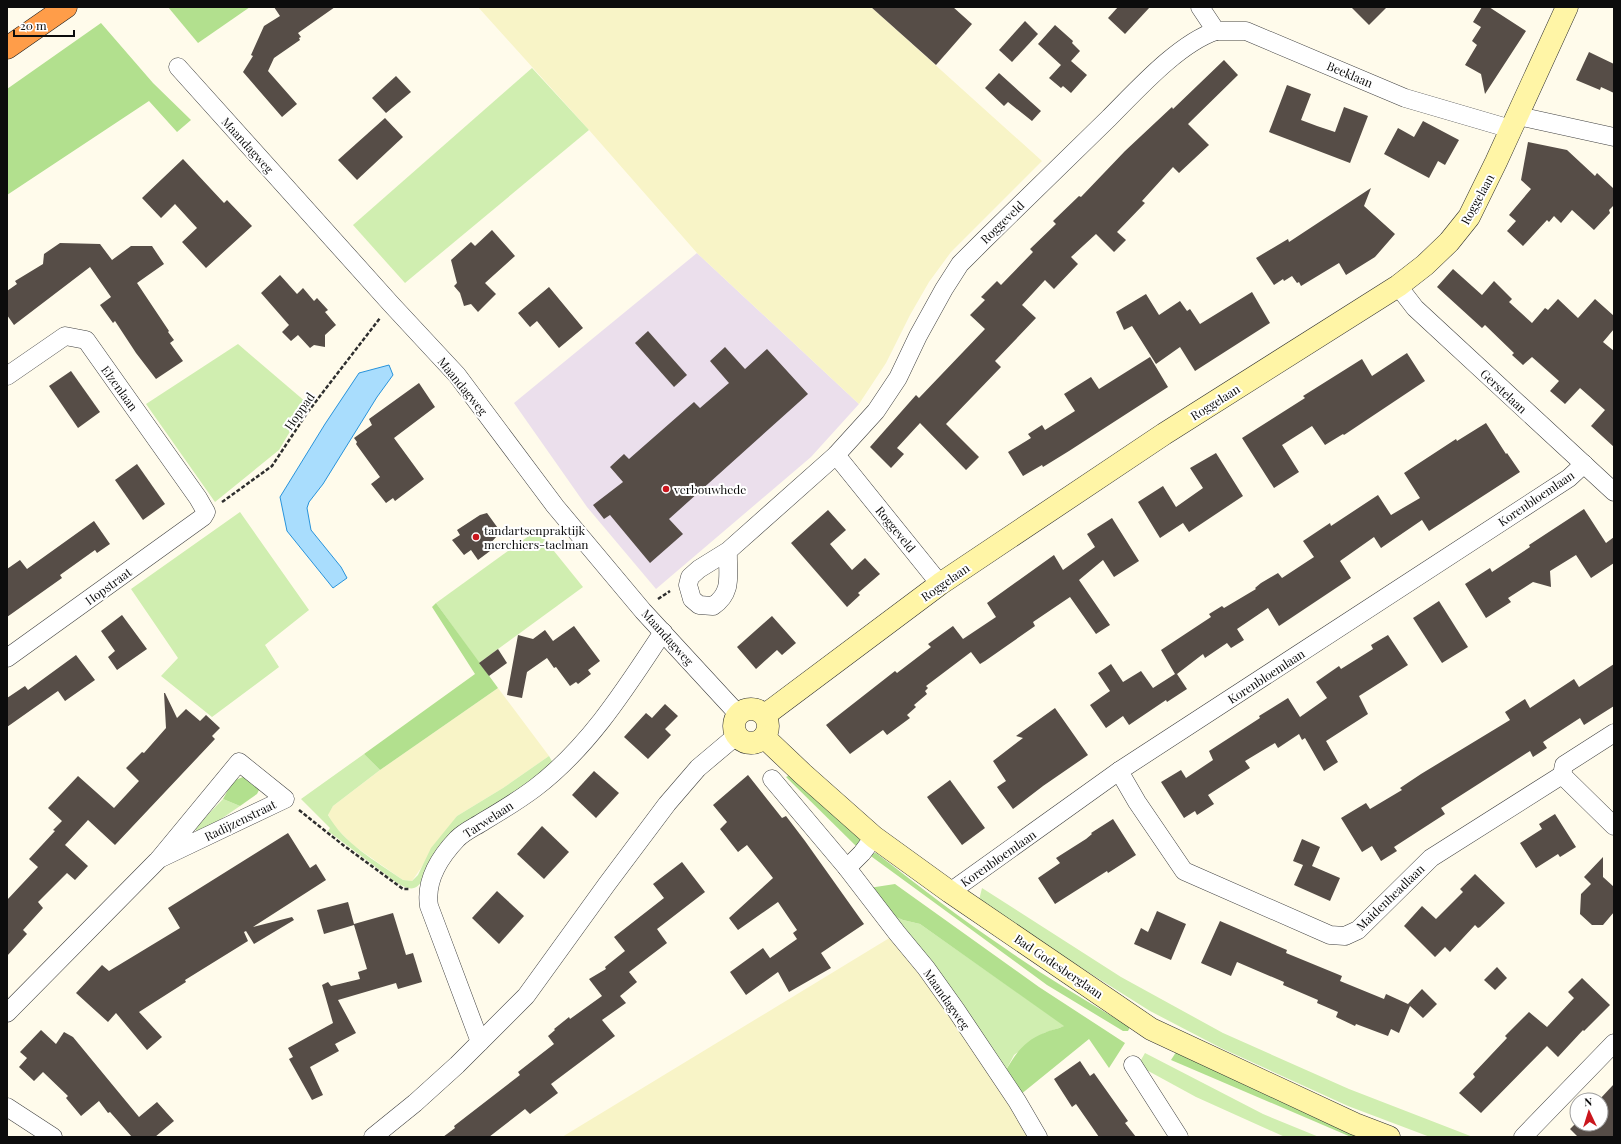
<svg xmlns="http://www.w3.org/2000/svg" width="1621" height="1144" font-family="'Playfair Display',serif">
<style>
.industrial{fill:#ebdfec}
.farmland{fill:#f8f4c7}
.green{fill:#d0eeb0}
.forest{fill:#b2e08e}
.water{fill:#a9ddfd;stroke:#2893db}
.building{fill:#564d47}
.lines{fill:none;stroke-linecap:round;stroke-linejoin:round}
.street-casing{stroke:#3f3f3f;stroke-width:19}
.secondary-casing{stroke:#2e2e2e;stroke-width:23}
.highway-casing{stroke:#1d1d1d;stroke-width:23}
.path{stroke:#2e2e2e;stroke-width:2.5;stroke-dasharray:4 2;stroke-linecap:butt}
.street{stroke:#fff;stroke-width:18}
.secondary{stroke:#fff5a6;stroke-width:22}
.highway{stroke:#ff9d49;stroke-width:22}
.poi-dot{fill:#ca161d;stroke:#fff;stroke-width:1.5}
.labels{text-anchor:middle;dominant-baseline:central;stroke-width:4;stroke-linejoin:round;paint-order:stroke}
.street-label{font-size:12px;fill:#0c0c0c;stroke:#fff}
.poi-label{font-size:12px;fill:#0c0c0c;stroke:#fff;text-anchor:start}
</style>
<rect width="100%" height="100%" fill="#fffbeb"/>
<polygon class="industrial" points="697,253 859,404 811,457 656,589 587,507 514,403"/>
<g class="farmland">
<polygon points="478,7 871,7 1042,161 951,252 929,282 910,315 886,363 859,404 697,253 589,130"/>
<polygon points="498,688 549,756 503,788 457,816 412,881 403,880 353,845 333,825 328,814 333,806 380,770"/>
<polygon points="891,937 943,1006 993,1078 1030,1137 562,1137"/>
</g>
<g class="green">
<polygon points="532,68 589,130 405,283 353,225"/>
<polygon points="238,344 307,403 279,450 215,502 146,404"/>
<polygon points="240,512 309,610 265,645 279,667 212,717 161,676 178,658 131,589"/>
<polygon points="537,530 583,587 479,663 436,603"/>
<path d="M364,754l16,16 -47,36 -5,9c16,29 48,46 75,65l9,1 6,-6 13,-27 26,-32 46,-28 46,-32 4,7 -128,114c-9,14 -14,14 -28,6l-69,-52 2,-3 -29,-29z"/>
<polygon points="223,799 240,806 202,832 196,832 196,827"/>
<polygon points="982,888 1121,977 1223,1033 1349,1089 1473,1137 1430,1137 1348,1106 1221,1048 1150,1011 986,908 979,900"/>
<polygon points="887,913 903,920 920,924 1065,1026 1044,1033 1014,1055 1005,1072"/>
<polygon points="1145,1053 1263,1114 1319,1137 1285,1137 1196,1097 1141,1067 1141,1060"/>
</g>
<g class="forest">
<polygon points="168,7 250,7 198,43"/>
<polygon points="101,23 153,83 191,120 177,132 149,101 7,195 7,89"/>
<polygon points="436,603 498,688 380,770 364,754 475,674 432,607"/>
<polygon points="790,775 867,840 857,847 786,777"/>
<polygon points="243,777 251,778 257,783 259,790 257,794 240,806 223,799 233,781"/>
<path d="M876,853c43,33 85,66 130,96 40,28 82,53 124,78l-2,4h-5l-76,-46 -179,-131z"/>
<path d="M895,884l144,103 86,56 -16,25 -20,-29 -69,56 -15,-23c10,-18 19,-31 39,-39 6,-3 14,-4 20,-7l-144,-102 -17,-4 -16,-7 -18,-25z"/>
<polygon points="1178,1049 1364,1137 1351,1137 1171,1060"/>
</g>
<polygon class="water" points="389,365 393,375 377,397 323,484 309,502 307,508 311,530 341,567 347,578 333,588 287,531 280,497 325,424 359,373"/>
<g class="building">
<polygon points="274,7 335,7 298,33 301,37 299,38 300,40 274,58 268,71 297,104 282,117 243,72 253,56 251,55 264,26 280,16"/>
<polygon points="871,7 953,7 972,24 936,65"/>
<polygon points="1118,7 1150,7 1125,34 1108,18"/>
<polygon points="1351,7 1387,7 1369,25"/>
<polygon points="1482,7 1489,7 1526,31 1485,94 1481,74 1465,65 1477,45 1472,41 1481,27 1473,22"/>
<polygon points="1025,21 1038,34 1012,62 999,50"/>
<polygon points="1055,25 1073,41 1072,43 1080,51 1071,61 1087,75 1071,93 1063,86 1061,88 1049,78 1061,65 1038,44"/>
<polygon points="1589,52 1614,64 1614,93 1601,87 1600,90 1576,80"/>
<polygon points="1224,60 1238,75 1188,124 1209,145 1179,173 1173,167 1142,201 1145,203 1117,232 1126,240 1114,252 1096,234 1071,257 1078,264 1054,289 1045,280 1022,305 1036,318 995,361 1001,367 946,424 979,457 966,470 920,423 897,448 904,454 891,468 870,447 916,395 919,398 985,329 970,315 985,300 981,297 997,281 1001,285 1033,252 1030,249 1056,224 1053,221 1079,196 1081,197 1125,151 1172,107 1173,109"/>
<polygon points="999,73 1041,111 1032,121 1008,102 1004,106 985,88"/>
<polygon points="396,76 411,92 386,113 372,98"/>
<polygon points="1287,85 1311,94 1301,120 1317,126 1335,132 1344,107 1368,116 1350,163 1269,132"/>
<polygon points="385,118 403,137 357,180 338,160"/>
<polygon points="1423,121 1459,140 1445,165 1438,161 1429,178 1384,154 1398,128 1414,137"/>
<polygon points="1528,142 1567,150 1595,176 1597,173 1614,189 1614,205 1609,210 1610,213 1594,230 1572,210 1561,223 1554,216 1549,222 1547,220 1523,246 1507,231 1516,221 1509,215 1531,189 1521,180"/>
<polygon points="183,159 224,203 227,200 252,226 206,268 182,242 197,228 175,204 161,218 142,198"/>
<polygon points="1371,188 1364,206 1395,234 1375,257 1346,275 1339,263 1301,286 1299,282 1297,283 1292,276 1284,281 1283,279 1274,285 1256,258 1288,239 1289,242"/>
<polygon points="492,230 515,256 485,283 496,294 478,312 471,304 464,306 460,293 454,286 457,283 451,260 471,242 475,246"/>
<polygon points="60,243 100,244 112,260 131,246 152,246 164,264 137,283 169,331 168,332 174,340 170,343 183,361 156,379 136,353 115,321 113,323 100,305 111,297 90,267 14,325 7,315 7,291 17,284 15,281 43,264 44,254"/>
<polygon points="1453,269 1482,295 1494,281 1512,299 1509,302 1532,323 1545,308 1548,310 1558,299 1578,318 1595,299 1614,316 1614,329 1603,342 1614,351 1614,447 1591,426 1605,410 1580,388 1565,404 1550,391 1559,381 1532,357 1523,365 1512,355 1514,353 1485,325 1482,328 1437,287"/>
<polygon points="280,275 297,294 303,288 314,301 317,298 328,310 325,312 336,325 325,335 325,347 314,345 310,348 298,335 291,341 282,332 289,325 261,293"/>
<polygon points="549,287 583,328 559,348 537,321 530,327 518,313"/>
<polygon points="1252,292 1270,323 1195,371 1180,347 1156,364 1132,326 1124,330 1116,312 1146,294 1159,315 1180,301 1187,311 1190,309 1200,324"/>
<polygon points="648,331 687,375 674,387 635,343"/>
<polygon points="725,347 745,369 767,349 808,394 669,519 683,534 650,563 610,515 604,519 593,505 623,482 610,467 624,454 629,459 694,402 700,408 729,383 710,361"/>
<polygon points="1407,353 1425,381 1344,435 1343,434 1325,445 1312,426 1282,445 1299,472 1274,488 1242,438 1305,398 1303,396 1362,359 1372,376"/>
<polygon points="1150,357 1168,387 1069,451 1043,467 1042,465 1023,476 1008,452 1031,438 1028,434 1042,425 1045,430 1075,411 1064,394 1091,377 1099,389"/>
<polygon points="71,371 100,412 78,428 49,386"/>
<polygon points="419,383 435,407 394,438 424,479 395,501 393,498 386,503 371,484 380,477 356,444 357,442 354,438 372,425 369,419"/>
<polygon points="1486,423 1506,454 1507,453 1520,472 1429,531 1422,520 1381,548 1374,537 1340,561 1351,578 1279,626 1268,608 1237,629 1244,640 1231,648 1227,643 1205,658 1203,654 1177,674 1187,689 1167,702 1166,700 1129,725 1123,716 1106,728 1090,705 1110,691 1098,673 1111,664 1123,682 1141,671 1153,688 1175,674 1161,650 1211,617 1209,614 1222,606 1224,608 1256,589 1255,588 1261,583 1278,573 1282,578 1314,557 1303,541 1330,523 1331,526 1378,495 1391,515 1420,498 1404,473 1456,439 1457,441"/>
<polygon points="1216,453 1243,496 1189,532 1183,523 1160,538 1138,502 1163,486 1176,507 1203,488 1190,468"/>
<polygon points="137,464 165,504 143,520 115,480"/>
<polygon points="1584,509 1606,543 1614,537 1614,563 1591,578 1576,555 1550,571 1551,587 1533,582 1508,598 1511,602 1486,618 1465,584 1490,568 1492,572 1530,547 1529,545"/>
<polygon points="828,510 846,530 830,544 852,570 865,558 880,574 858,593 860,595 847,607 791,543"/>
<polygon points="487,513 500,531 497,536 487,547 490,551 478,560 471,550 464,555 452,540 460,535 457,530 480,515"/>
<polygon points="1112,518 1139,561 1114,577 1103,560 1079,580 1110,625 1096,634 1070,597 1033,622 1035,626 985,661 980,664 971,652 926,686 928,688 925,691 927,694 914,705 916,707 907,715 910,718 887,735 883,730 850,754 826,725 895,671 897,673 931,647 928,644 953,626 963,639 996,617 987,603 1054,555 1063,570 1095,547 1087,534"/>
<polygon points="94,521 110,544 97,553 95,550 60,575 62,578 7,617 7,569 20,560 27,569"/>
<polygon points="1439,601 1468,647 1442,663 1413,618"/>
<polygon points="122,615 147,649 117,670 108,657 115,651 101,631"/>
<polygon points="772,616 796,643 782,655 777,650 756,669 737,647"/>
<polygon points="574,626 600,661 588,670 591,674 578,684 576,682 570,686 556,667 554,668 547,658 527,672 522,698 507,695 518,635 533,639 545,630 553,641"/>
<polygon points="1388,635 1408,665 1359,696 1368,714 1326,741 1338,762 1324,771 1305,738 1302,740 1299,734 1278,748 1275,743 1245,761 1250,768 1208,795 1214,804 1197,815 1195,811 1184,818 1161,782 1181,770 1186,778 1213,760 1209,751 1260,718 1259,716 1288,698 1300,717 1327,698 1316,682 1339,666 1341,669 1373,649 1371,645"/>
<polygon points="498,649 507,663 489,676 479,663"/>
<polygon points="76,655 95,680 65,701 58,691 7,727 7,698 25,686 28,690"/>
<polygon points="1614,664 1614,706 1584,725 1580,718 1543,742 1547,748 1533,757 1530,751 1441,808 1445,814 1394,847 1397,851 1381,861 1372,846 1362,852 1341,818 1366,803 1370,809 1402,790 1400,788 1421,774 1510,720 1505,712 1525,699 1530,708 1574,679 1579,687"/>
<polygon points="164,693 165,693 177,718 186,709 200,721 206,715 220,728 212,736 215,739 115,845 88,820 65,845 88,866 75,880 67,873 38,902 43,908 23,930 27,934 7,956 7,900 38,867 29,859 55,831 53,830 62,821 48,808 78,776 114,808 139,781 126,768 142,752 144,753 166,728"/>
<polygon points="665,704 678,716 665,729 671,735 648,759 624,737 646,713 652,718"/>
<polygon points="1055,708 1088,755 1043,786 1013,809 997,787 1006,781 993,761 1023,738 1016,736"/>
<polygon points="594,771 619,793 596,818 572,795"/>
<polygon points="748,775 782,818 786,816 805,841 864,924 821,953 831,968 789,992 778,972 746,995 730,972 763,948 770,958 797,939 793,933 797,930 778,902 738,930 729,918 773,878 747,845 738,852 720,829 727,822 713,805"/>
<polygon points="950,780 985,828 962,845 927,797"/>
<polygon points="1555,814 1576,847 1560,857 1558,854 1536,868 1520,843 1542,829 1539,824"/>
<polygon points="1113,819 1136,855 1108,873 1107,871 1055,904 1038,878 1060,863 1056,858 1086,839 1092,834 1091,833"/>
<polygon points="542,826 569,852 544,879 517,854"/>
<polygon points="288,833 310,868 316,864 326,880 253,927 292,917 294,920 254,944 246,931 244,932 248,941 185,980 186,982 139,1012 162,1037 147,1050 116,1013 108,1022 76,993 102,965 109,971 180,928 168,908"/>
<polygon points="1302,839 1320,847 1312,866 1340,878 1330,901 1294,885 1303,865 1293,861"/>
<polygon points="1603,857 1603,877 1614,887 1614,912 1603,925 1592,925 1580,914 1581,894 1591,884 1584,877"/>
<polygon points="682,862 705,892 657,929 667,943 629,972 637,982 620,996 626,1003 602,1020 615,1036 551,1084 558,1093 530,1114 525,1109 489,1137 443,1137 455,1128 454,1126 520,1075 518,1072 554,1044 548,1036 555,1030 554,1029 569,1017 570,1019 602,996 589,979 606,969 605,967 625,951 614,937 664,898 653,884"/>
<polygon points="1475,874 1505,903 1480,927 1478,928 1475,925 1450,952 1445,947 1435,957 1404,926 1422,906 1436,919 1463,892 1460,889"/>
<polygon points="497,891 524,916 499,944 472,918"/>
<polygon points="348,902 354,924 393,913 406,955 413,953 422,982 398,989 396,983 338,1000 356,1033 335,1044 339,1051 310,1067 323,1095 312,1100 289,1059 293,1057 288,1048 333,1023 322,985 328,982 331,986 360,979 358,972 367,969 354,925 324,934 317,910"/>
<polygon points="1157,911 1186,924 1171,960 1134,944 1141,928 1148,932"/>
<polygon points="1220,921 1287,950 1286,953 1342,976 1340,981 1384,999 1386,994 1408,1004 1422,989 1437,1004 1423,1018 1410,1006 1399,1033 1391,1029 1388,1036 1356,1024 1355,1026 1336,1017 1338,1012 1317,1003 1318,1000 1283,985 1284,982 1237,962 1231,976 1201,963"/>
<polygon points="1497,967 1507,978 1495,990 1484,980"/>
<polygon points="1582,978 1610,1005 1584,1031 1583,1030 1558,1057 1547,1046 1481,1113 1459,1093 1475,1077 1473,1074 1507,1038 1505,1036 1529,1012 1547,1027 1574,998 1568,992"/>
<polygon points="41,1030 56,1044 64,1032 73,1037 139,1117 157,1102 174,1121 155,1137 132,1137 110,1112 108,1113 99,1101 81,1116 66,1098 68,1096 43,1072 34,1081 19,1067 27,1058 20,1052"/>
<polygon points="1080,1061 1090,1076 1094,1073 1128,1121 1125,1123 1136,1137 1099,1137 1076,1104 1072,1107 1054,1079"/>
<polygon points="1614,1084 1614,1137 1578,1137 1570,1129 1577,1122 1577,1124 1601,1124 1601,1100 1599,1100"/>
</g>
<g class="lines">
<defs>
<g id="street">
<polyline points="1200,7 1216,31 1246,31 1405,98 1511,129"/>
<polyline points="178,67 391,304 457,375 555,506 643,611 738,714"/>
<polyline points="1518,116 1614,137"/>
<polyline points="1398,286 1415,308 1614,492"/>
<polyline points="7,376 65,336 86,340 198,498 206,512 203,517 7,658"/>
<polyline points="836,455 940,584"/>
<path d="M728,551c-1,22 6,41 -15,55l-14,-1 -7,-6 -4,-14 2,-8 9,-8 29,-18 108,-96 40,-44 22,-33 20,-42 26,-47 16,-25 23,-23c42,-41 84,-82 126,-123 28,-28 70,-75 107,-87"/>
<polyline points="1119,771 1137,802 1184,871 1330,935 1345,936 1358,930 1431,858 1562,775 1564,765 1614,733"/>
<polyline points="1562,775 1614,826"/>
<polyline points="772,779 847,868 897,933 926,968 956,1010 1017,1101 1038,1137"/>
<polyline points="847,868 862,853 874,837"/>
<polyline points="950,892 1119,771 1569,478 1584,464"/>
<polyline points="7,1013 159,859 239,762 285,799 159,859"/>
<path d="M480,1042l-51,-136c-4,-25 10,-48 28,-67 8,-8 18,-12 27,-18 17,-10 35,-21 51,-33 54,-41 91,-100 128,-156"/>
<polyline points="1133,1065 1179,1137"/>
<polyline points="7,1107 53,1137"/>
<polyline points="373,1137 415,1103 457,1065 526,996 607,884 667,804 698,768 736,736"/>
<polyline points="1523,1137 1614,1043"/>
</g>
<g id="secondary">
<circle cx="751" cy="726" r="17"/>
<polyline points="765,715 940,584 1164,434 1398,286 1425,265 1449,242 1469,217 1496,162 1567,7"/>
<polyline points="764,737 803,774 874,837 950,892 1151,1029 1355,1124 1389,1137"/>
</g>
<polyline id="highway" points="7,48 66,7"/>
</defs>
<use href="#street" class="street-casing"/>
<use href="#secondary" class="secondary-casing"/>
<use href="#highway" class="highway-casing"/>
<g class="path">
<polyline points="222,502 272,466 307,413 380,318"/>
<polyline points="658,599 670,591"/>
<polyline points="299,810 343,845 403,889 410,889"/>
</g>
<use href="#street" class="street"/>
<use href="#secondary" class="secondary"/>
<use href="#highway" class="highway"/>
</g>
<g class="poi-dot">
<circle cx="666" cy="489" r="4"/>
<circle cx="476" cy="537" r="4"/>
</g>
<g class="labels">
<g class="street-label">
<text transform="translate(1350 74) rotate(23)">Beeklaan</text>
<text transform="translate(248 145) rotate(48)">Maandagweg</text>
<text transform="translate(1477 199) rotate(-61)">Roggelaan</text>
<text transform="translate(1002 222) rotate(-44)">Roggeveld</text>
<text transform="translate(463 386) rotate(51)">Maandagweg</text>
<text transform="translate(120 388) rotate(54)">Elzenlaan</text>
<text transform="translate(1504 391) rotate(43)">Gerstelaan</text>
<text transform="translate(1215 402) rotate(-32)">Roggelaan</text>
<text transform="translate(299 411) rotate(-55)">Hoppad</text>
<text transform="translate(1536 498) rotate(-34)">Korenbloemlaan</text>
<text transform="translate(896 529) rotate(51)">Roggeveld</text>
<text transform="translate(945 582) rotate(-35)">Roggelaan</text>
<text transform="translate(108 586) rotate(-36)">Hopstraat</text>
<text transform="translate(668 637) rotate(48)">Maandagweg</text>
<text transform="translate(1266 676) rotate(-33)">Korenbloemlaan</text>
<text transform="translate(488 819) rotate(-33)">Tarwelaan</text>
<text transform="translate(240 820) rotate(-26)">Radijzenstraat</text>
<text transform="translate(998 858) rotate(-35)">Korenbloemlaan</text>
<text transform="translate(1390 897) rotate(-44)">Maidenheadlaan</text>
<text transform="translate(1059 966) rotate(34)">Bad Godesberglaan</text>
<text transform="translate(947 999) rotate(55)">Maandagweg</text>
</g>
<g class="poi-label">
<text x="674" y="489">verbouwhede</text>
<text x="484" y="530">tandartsenpraktijk<tspan x="484" dy="14">merchiers-taelman</tspan></text>
</g>
</g>
<rect width="1621" height="1144" fill="none" stroke="#0c0c0c" stroke-width="16"/>
<g transform="translate(1589 1112) rotate(356)"><circle r="19" fill="#ffffff" stroke="#9e9e9e"/>
<path d="M0-3L7 15L0 10L-7 15Z" fill="#ca161d"/>
<text y="-6" font-size="11" font-weight="bold" text-anchor="middle" fill="#0c0c0c">N</text>
</g>
<path d="M14 30v6h60v-6" fill="none" stroke="#0c0c0c" stroke-width="2"/>
<text x="20" y="30" font-size="12" fill="#0c0c0c" stroke="#ffffff" stroke-width="3" paint-order="stroke">20 m</text>
</svg>
